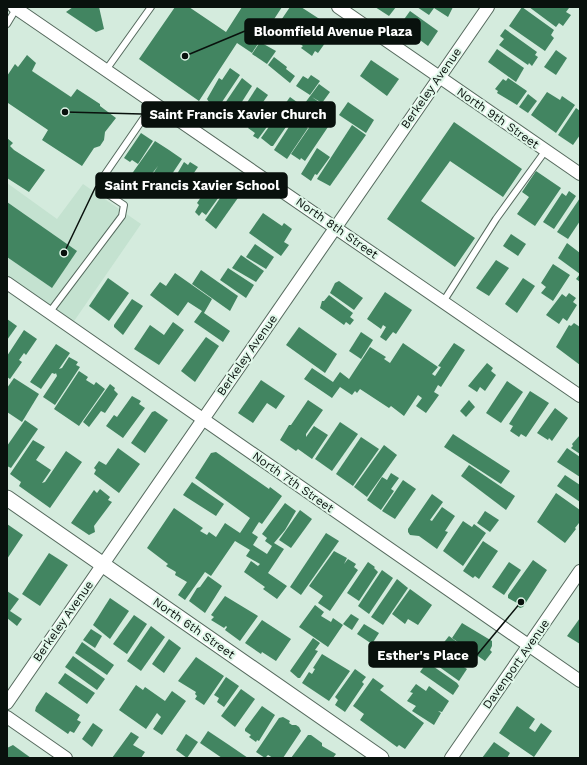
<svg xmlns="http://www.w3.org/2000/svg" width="587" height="765" font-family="'Work Sans',sans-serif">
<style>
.built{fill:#c4e2d0}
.building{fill:#428561}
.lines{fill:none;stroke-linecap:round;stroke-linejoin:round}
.service-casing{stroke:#566a5e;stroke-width:8}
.minor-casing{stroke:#566a5e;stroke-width:14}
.tertiary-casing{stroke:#566a5e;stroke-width:17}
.service{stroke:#fff;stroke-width:6}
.minor{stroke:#fff;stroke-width:12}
.tertiary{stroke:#fff;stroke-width:15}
.labels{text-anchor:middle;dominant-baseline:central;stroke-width:4;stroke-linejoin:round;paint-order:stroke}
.street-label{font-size:12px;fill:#09110d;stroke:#e1f8ea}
.leader{fill:none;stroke:#09110d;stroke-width:1.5}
.callout-dot{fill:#09110d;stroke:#e1f8ea;stroke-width:1.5}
.callout{fill:#09110d;stroke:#09110d;stroke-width:1.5}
.callout-label{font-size:13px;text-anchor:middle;font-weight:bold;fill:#fff}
</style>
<rect width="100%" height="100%" fill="#d4ebdd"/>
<polygon class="built" points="7,183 57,219 83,184 141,224 70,327 7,282"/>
<g class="building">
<polygon points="73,7 99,7 104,29 96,32 66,12"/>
<polygon points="175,7 189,7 226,32 242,7 282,7 252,53 237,43 199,101 139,59"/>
<polygon points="290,7 301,7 335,29 318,53 315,51 312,56 301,48 303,46 288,36 285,40 273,32"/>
<polygon points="375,7 396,7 389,16"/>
<polygon points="417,7 453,7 448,17 434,8 429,15"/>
<polygon points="522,7 554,30 551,35 554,38 545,51 509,26"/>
<polygon points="529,7 568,7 569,8 566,12 571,15 563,26 559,23 556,27"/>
<polygon points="410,11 438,31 428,46 400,25"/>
<polygon points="505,29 537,52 535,55 538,57 532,66 529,63 528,65 499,45 504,39 500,36"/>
<polygon points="260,42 276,51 267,64 252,54"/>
<polygon points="497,49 524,68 516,82 488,62"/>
<polygon points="556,50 567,58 556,75 544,67"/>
<polygon points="27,55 36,63 32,71 71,97 77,89 100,104 100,106 116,118 105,132 104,140 100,146 94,148 82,166 42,140 48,130 8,103 7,105 7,76 15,64 18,67"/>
<polygon points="274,57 287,67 286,69 295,76 290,83 268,65"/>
<polygon points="371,60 399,79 387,96 360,76"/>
<polygon points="230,68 240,75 216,111 210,107 211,105 207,99 219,78 222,80"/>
<polygon points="311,75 320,81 310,95 296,86 303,76 308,79"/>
<polygon points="242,78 252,86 231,119 221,109"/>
<polygon points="508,78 527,91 517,105 497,93 498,91 495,89 503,79 506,81"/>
<polygon points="319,84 330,92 322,103 312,97 323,105 315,117 302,107"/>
<polygon points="257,87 268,95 249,122 239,115"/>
<polygon points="547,92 560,100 562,96 575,105 556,133 531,115"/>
<polygon points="528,94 537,101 528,113 519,107"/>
<polygon points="290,97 301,105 273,146 271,146 261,138"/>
<polygon points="348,102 374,120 366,133 339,115"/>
<polygon points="264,104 274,111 269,118 272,120 258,139 253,136 255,133 248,128"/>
<polygon points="576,108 580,111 580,135 573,145 558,135"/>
<polygon points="317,116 330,124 305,161 301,158 300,160 291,154"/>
<polygon points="294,119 308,128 287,159 274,150"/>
<polygon points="454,122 522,169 503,197 450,161 421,201 475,238 455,267 387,219"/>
<polygon points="352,125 366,135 330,186 317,179"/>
<polygon points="141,133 153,141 138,164 132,160 130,162 124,158"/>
<polygon points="7,138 13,143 10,146 14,150 45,170 29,192 7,178"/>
<polygon points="155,141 169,150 161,162 169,150 182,159 162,189 149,180 158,166 144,184 131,175"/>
<polygon points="317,148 330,157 317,175 315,174 311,181 301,174"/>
<polygon points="184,162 188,165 190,162 198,167 177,197 173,195 176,190 170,186"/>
<polygon points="536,171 561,188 535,226 517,214 529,197 522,192"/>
<polygon points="211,182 224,190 206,215 202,212 199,216 195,212 199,205 197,203"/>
<polygon points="229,185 240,195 216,229 205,220"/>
<polygon points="569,191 576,196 554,229 543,222 562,193 566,196"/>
<polygon points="580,198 580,221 568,239 557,232"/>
<polygon points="7,202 77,251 52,288 7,257"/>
<polygon points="263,213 282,226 284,223 292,229 284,242 289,245 281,256 249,233"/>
<polygon points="511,234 526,244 518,256 503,246"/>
<polygon points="567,243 580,253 580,282 576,279 580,274 558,258"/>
<polygon points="255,244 274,257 266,269 246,257"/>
<polygon points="241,255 264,271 256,282 232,268"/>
<polygon points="496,260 509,268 489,296 476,288"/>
<polygon points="553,264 570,275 553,301 541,293 546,287 541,283"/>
<polygon points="228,268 254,285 246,298 220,280"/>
<polygon points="201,270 238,296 230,311 192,284"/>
<polygon points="175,273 212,299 204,313 230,331 223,342 194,322 202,311 188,302 178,316 150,295 160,282 166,286"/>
<polygon points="108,278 129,293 109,321 89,306"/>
<polygon points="523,278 535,286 517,313 505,304"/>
<polygon points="339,281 363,298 354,310 330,293 335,283"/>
<polygon points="385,292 412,310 396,334 393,332 386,341 380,337 386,327 383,325 381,329 367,319"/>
<polygon points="569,293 576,298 573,302 577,305 567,321 563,318 559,324 546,315 562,294 566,297"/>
<polygon points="329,295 353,313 350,317 354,320 350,325 346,322 344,325 320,308 322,301 324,301"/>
<polygon points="132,299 143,306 123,335 114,327 114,325"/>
<polygon points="7,319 17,326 7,340"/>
<polygon points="173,322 184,330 159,365 134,349 150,325 164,335"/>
<polygon points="574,323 580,327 580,365 556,347 569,325 571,326"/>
<polygon points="299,327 337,354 325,373 286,345"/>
<polygon points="24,330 37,339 26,355 24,353 19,360 22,362 10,379 7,377 7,356"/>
<polygon points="361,332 373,340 361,359 349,351"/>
<polygon points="206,337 219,346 195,382 181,371"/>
<polygon points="403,343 438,367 432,374 435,376 441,367 438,366 454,343 465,350 441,387 438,385 434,392 439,395 426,413 416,406 422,398 418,395 404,416 391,406 389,408 360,389 357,393 355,391 352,395 340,387 332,398 304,379 312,368 333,382 340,372 349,379 370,347 386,357 384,359 390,363"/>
<polygon points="56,344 70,353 59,369 62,368 69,357 78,362 76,365 80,367 55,405 43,397 57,376 56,373 55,374 52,373 41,389 30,382"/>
<polygon points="487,363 493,368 491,371 496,375 485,391 480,387 477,392 468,386"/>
<polygon points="79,371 88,377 86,380 94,385 96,382 105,389 79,426 54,409"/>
<polygon points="14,378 39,394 22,422 7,412 7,388"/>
<polygon points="261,380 285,396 276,409 267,403 253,423 238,413"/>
<polygon points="507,381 523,392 501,423 486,413"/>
<polygon points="110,384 115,388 114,390 118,394 105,413 101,411 89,427 83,422"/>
<polygon points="530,391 549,403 526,437 521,434 519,437 510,431 513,426 509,424"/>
<polygon points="132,396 141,401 139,404 145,408 123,438 106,426 114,415 117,417"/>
<polygon points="308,400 323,410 306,434 306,437 314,426 328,435 312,459 298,449 296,451 280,440 289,425 291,425"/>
<polygon points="469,400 475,407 466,417 460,411"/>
<polygon points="555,408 568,418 552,441 549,438 548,440 537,433"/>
<polygon points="155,411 168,420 145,453 131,443 152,412"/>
<polygon points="25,420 38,429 11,468 7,466 7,446"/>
<polygon points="340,422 358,434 332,471 315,459"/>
<polygon points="453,434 510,471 501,484 444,447"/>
<polygon points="580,435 580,454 571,448 573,446 572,444"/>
<polygon points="361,437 379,449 353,486 336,474"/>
<polygon points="33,440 45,447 36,460 51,470 42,483 45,482 66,451 82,462 50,508 19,486 21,482 10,474"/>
<polygon points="384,445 397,455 367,497 354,487"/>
<polygon points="118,448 140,464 119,493 94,474 96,470 94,468 99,461 106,465"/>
<polygon points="567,448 580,457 580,477 557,462"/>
<polygon points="216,452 269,489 270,487 282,496 262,524 259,522 252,533 258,537 253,545 267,554 272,546 265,541 267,538 262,534 285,503 296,511 285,530 274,543 284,549 268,573 287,586 277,599 263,589 265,587 244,572 251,561 258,566 260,564 246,556 250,550 235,541 211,576 205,572 185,600 178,595 187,582 175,575 176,572 166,566 168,564 147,548 174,508 203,528 200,531 207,535 209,532 216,537 225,523 240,533 250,518 195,478 211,453"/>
<polygon points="469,465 515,496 506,510 461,476"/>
<polygon points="391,473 399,478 391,489 394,491 381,510 367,500 382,477 387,480"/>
<polygon points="565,475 580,485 580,502 557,486"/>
<polygon points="403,480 416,489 395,519 382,511"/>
<polygon points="192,482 224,504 216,516 183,495"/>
<polygon points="100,489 110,497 108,500 112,502 94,526 95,532 89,535 71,523 94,490 97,493"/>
<polygon points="556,493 580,510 579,523 575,528 576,529 565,543 537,522"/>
<polygon points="432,494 443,502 430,520 432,521 442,507 455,516 445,531 448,532 437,549 419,536 410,535 408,532 408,529"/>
<polygon points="300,510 312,519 291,548 279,540"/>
<polygon points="485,511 499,520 490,532 477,523"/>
<polygon points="463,521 472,527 474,524 486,533 463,566 443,551"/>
<polygon points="7,524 23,535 7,559"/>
<polygon points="326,533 339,541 301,595 290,587"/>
<polygon points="483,541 498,551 479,579 475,576 473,578 463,571"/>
<polygon points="334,551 347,558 344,564 348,559 356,564 354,567 358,570 330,611 318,603 323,596 309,586"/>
<polygon points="49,553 68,565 40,606 22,594"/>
<polygon points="533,560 547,570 523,607 520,608 517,606 517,603 508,598 508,595"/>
<polygon points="368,562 375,567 374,568 378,572 359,601 347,593"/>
<polygon points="509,562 521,570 504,595 492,587"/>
<polygon points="382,570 393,578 369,614 358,606"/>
<polygon points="208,576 222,586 205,613 189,601 197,588 200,587"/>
<polygon points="397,579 408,588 383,625 371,617"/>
<polygon points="410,589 432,605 418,625 408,619 405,624 392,614"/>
<polygon points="7,591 19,599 10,611 22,619 17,626 7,618"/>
<polygon points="225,596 258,616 240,641 225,630 227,627 226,626 224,628 211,620 214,617 211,615"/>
<polygon points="110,598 129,611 110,639 93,625"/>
<polygon points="315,605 324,612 321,616 331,622 333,618 343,625 328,647 299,627"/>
<polygon points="351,614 359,619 352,630 343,624"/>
<polygon points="134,615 147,624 127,654 113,644"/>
<polygon points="580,618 580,644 567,636"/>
<polygon points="262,620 291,639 276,661 262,652 261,654 245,643"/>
<polygon points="462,623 492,641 492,646 490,650 492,652 485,661 452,638"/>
<polygon points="364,624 379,633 372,644 357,634"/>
<polygon points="151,626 165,637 141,671 127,661"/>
<polygon points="91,629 102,636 95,648 83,640"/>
<polygon points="449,636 476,656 470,665 441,646"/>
<polygon points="313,638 320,643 315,650 318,651 300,678 298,678 290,671"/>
<polygon points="169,639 181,648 164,673 152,664"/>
<polygon points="82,642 114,665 107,675 75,653"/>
<polygon points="322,654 350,671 329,701 302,683 309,672 312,674 315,669 313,668"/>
<polygon points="445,655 467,669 459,681 438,666"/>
<polygon points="73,656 105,679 97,690 65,667"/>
<polygon points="196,657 224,676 204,705 195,699 197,696 195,694 196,692 178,681"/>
<polygon points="427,662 457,683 459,686 453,695 420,672"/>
<polygon points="355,669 366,677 362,682 364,684 345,712 335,705 338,700 335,697"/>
<polygon points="65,673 95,693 87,704 58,683"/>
<polygon points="226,677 239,686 224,707 217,702 219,698 214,695"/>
<polygon points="373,678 384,686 380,690 424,723 405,749 399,745 397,747 360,720 364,714 353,706"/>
<polygon points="416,684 426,691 429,686 449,701 442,712 438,711 441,713 434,725 412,711 416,706 407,701 413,693 410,692"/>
<polygon points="136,685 143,690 145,687 165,701 172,691 186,701 162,735 153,729 161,717 157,713 146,729 119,710"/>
<polygon points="241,689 255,699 235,727 221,716"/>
<polygon points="46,692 80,715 77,720 81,722 74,733 70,731 68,734 35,711 36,707"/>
<polygon points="262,706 275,715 259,741 257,740 256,742 249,737 251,735 245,731 245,729"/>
<polygon points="517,706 535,719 529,728 535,732 541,723 552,731 534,757 499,733"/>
<polygon points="283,717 290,721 289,723 292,725 296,725 299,727 301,731 283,758 273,758 268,755 265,758 256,752 279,718"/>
<polygon points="93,723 103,730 92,747 82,739"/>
<polygon points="208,731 229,745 248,758 222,758 200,743"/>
<polygon points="131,732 139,737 133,745 145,752 141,758 112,758"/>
<polygon points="186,734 198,742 187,758 176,750"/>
<polygon points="308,735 311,735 322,743 322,746 336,754 333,758 291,758"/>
<polygon points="494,742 510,753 507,758 482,758"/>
<polygon points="13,745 31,758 7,758 7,748"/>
</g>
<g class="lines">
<defs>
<g id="service">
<polyline points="7,24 16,9"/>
<polyline points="106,70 151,7"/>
<polyline points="443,302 496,219 546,150"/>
<polyline points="49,313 122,216 124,205 103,191 101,180 154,103"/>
</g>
<g id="minor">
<polyline points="14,7 580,396"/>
<polyline points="338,7 580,174"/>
<polyline points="7,283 580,681"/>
<polyline points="7,703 488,7"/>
<polyline points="7,717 66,758"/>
<polyline points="451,758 580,571"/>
</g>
<polyline id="tertiary" points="7,498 381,758"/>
</defs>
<use href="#service" class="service-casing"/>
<use href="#minor" class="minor-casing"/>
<use href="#tertiary" class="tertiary-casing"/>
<use href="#service" class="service"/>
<use href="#minor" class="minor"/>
<use href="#tertiary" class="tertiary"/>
</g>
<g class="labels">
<g class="street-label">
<text transform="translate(431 88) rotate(-55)">Berkeley Avenue</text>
<text transform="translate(498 118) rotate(35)">North 9th Street</text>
<text transform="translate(337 228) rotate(35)">North 8th Street</text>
<text transform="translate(247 355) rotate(-55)">Berkeley Avenue</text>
<text transform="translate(293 482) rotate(35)">North 7th Street</text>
<text transform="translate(63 621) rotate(-55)">Berkeley Avenue</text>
<text transform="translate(194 628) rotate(35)">North 6th Street</text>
<text transform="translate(516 664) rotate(-55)">Davenport Avenue</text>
</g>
</g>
<path class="leader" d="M185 56L245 31M65 112L142 114M64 253L96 186M521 602L477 655"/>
<g class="callout-dot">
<circle cx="185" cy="56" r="4"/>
<circle cx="65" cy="112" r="4"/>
<circle cx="64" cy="253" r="4"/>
<circle cx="521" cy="602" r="4"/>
</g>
<g class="callout">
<rect x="245" y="19" width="175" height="25" rx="4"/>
<rect x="142" y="102" width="193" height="25" rx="4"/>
<rect x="96" y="173" width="191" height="25" rx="4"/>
<rect x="369" y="642" width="108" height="25" rx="4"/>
</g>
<g class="callout-label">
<text x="333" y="36">Bloomfield Avenue Plaza</text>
<text x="238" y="119">Saint Francis Xavier Church</text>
<text x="192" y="190">Saint Francis Xavier School</text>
<text x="423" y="660">Esther's Place</text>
</g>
<rect width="587" height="765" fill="none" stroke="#09110d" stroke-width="16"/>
</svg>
